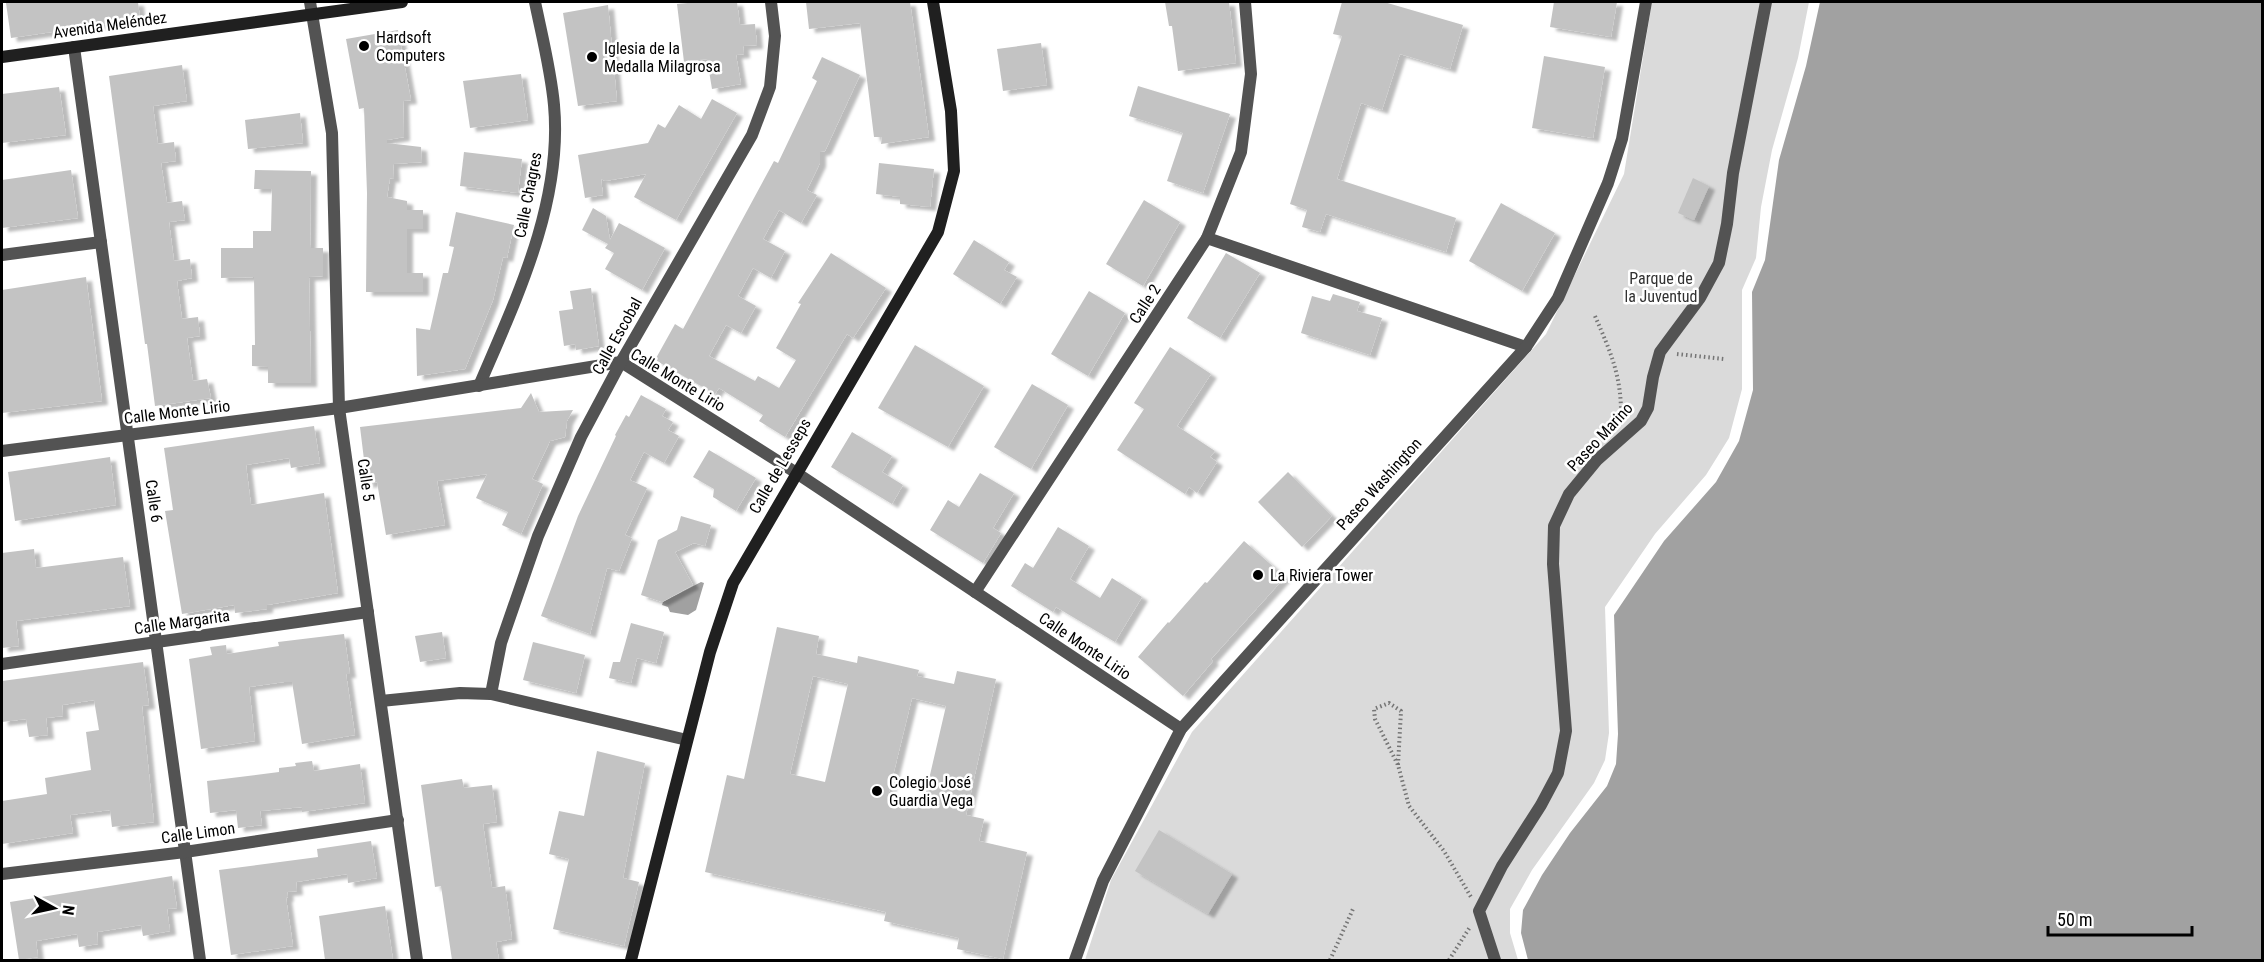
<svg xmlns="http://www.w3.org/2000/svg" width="2264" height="962" font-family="'Roboto Condensed',sans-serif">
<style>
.green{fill:#dadada}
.water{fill:#a1a1a1}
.building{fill:#c3c3c3;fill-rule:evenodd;filter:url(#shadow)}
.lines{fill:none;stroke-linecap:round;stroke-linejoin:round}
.path{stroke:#757575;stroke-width:4;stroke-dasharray:1.5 3;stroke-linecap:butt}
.street{stroke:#535353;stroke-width:12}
.secondary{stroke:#202020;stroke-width:12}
.poi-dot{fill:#000;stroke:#fff;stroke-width:2}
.labels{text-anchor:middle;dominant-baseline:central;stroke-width:5;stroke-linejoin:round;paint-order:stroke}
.street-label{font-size:16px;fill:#000;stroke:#fff}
.poi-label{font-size:16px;fill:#000;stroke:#fff;text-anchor:start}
.park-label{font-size:16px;fill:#313131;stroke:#fff}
</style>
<defs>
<filter id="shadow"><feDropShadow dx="6" dy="4" stdDeviation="1.5" flood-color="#0004"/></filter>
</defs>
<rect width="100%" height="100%" fill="#fff"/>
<polygon class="green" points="1652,2 1809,2 1798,58 1772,150 1761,207 1756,258 1742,290 1742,389 1729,438 1706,475 1655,534 1605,607 1609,733 1605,760 1594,783 1532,870 1510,909 1510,933 1518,960 1085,960 1111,880 1192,732 1546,334 1624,174"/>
<g class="water">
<polygon points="1820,2 2262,2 2262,960 1528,960 1521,933 1523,910 1542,875 1570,833 1607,786 1616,764 1618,734 1614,615 1664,541 1716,482 1739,441 1753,390 1752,292 1765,260 1779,160 1806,66"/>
<polygon points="701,582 704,583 696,610 688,615 670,612 668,607 662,605 663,602"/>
</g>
<g class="building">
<polygon points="18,2 138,2 140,19 11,38 6,3"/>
<polygon points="698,2 737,2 740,25 755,24 757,45 743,46 744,54 736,55 741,84 712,89 707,59 684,62 677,4"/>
<polygon points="806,2 910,2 929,137 881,144 882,137 874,137 860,23 809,29"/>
<polygon points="1165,2 1229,2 1236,63 1178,71 1172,26 1169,26"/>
<polygon points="1342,2 1384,2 1463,25 1450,69 1400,54 1382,110 1361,103 1337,179 1456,218 1446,252 1326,214 1320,232 1302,227 1307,210 1290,204 1342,36 1333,34"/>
<polygon points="1554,2 1617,2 1611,37 1550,27"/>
<polygon points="608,5 617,101 578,106 563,13"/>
<polygon points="398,30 411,100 403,101 404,137 387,140 387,143 421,147 422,162 393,164 394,179 390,178 387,197 407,201 407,210 423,210 423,229 407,229 407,273 423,273 423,292 366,292 367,193 364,108 359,109 346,39"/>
<polygon points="1041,43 1047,85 1003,91 997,49"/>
<polygon points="1544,56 1605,67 1593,138 1532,128"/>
<polygon points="822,57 860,75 825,151 820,152 820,163 807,190 817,195 801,223 779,210 763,239 785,251 771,278 753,268 738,296 756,306 741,333 726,325 709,356 755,381 758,376 779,388 796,360 776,348 801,304 798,303 831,253 886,288 853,338 847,334 785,437 759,421 763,415 719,388 715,394 655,360 675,324 683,329 774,161 778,163 817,81 812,78"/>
<polygon points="182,65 187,101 153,106 158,144 174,142 176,161 161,163 167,203 182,201 185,220 169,222 174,261 190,259 192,278 177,281 182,319 198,317 200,336 187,338 193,381 207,379 211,398 155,406 147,344 145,344 109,76"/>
<polygon points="521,74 528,120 470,128 463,81"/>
<polygon points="1138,86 1230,114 1203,193 1167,181 1183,133 1129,116"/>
<polygon points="59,87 66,135 2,143 2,94"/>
<polygon points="712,99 737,113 676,220 634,197 646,174 605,181 601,179 603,195 585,198 578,155 648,143 658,124 665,128 679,105 701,119"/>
<polygon points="300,113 303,143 248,149 245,120"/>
<polygon points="464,152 522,159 518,193 460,186"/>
<polygon points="879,163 934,169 930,207 900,204 900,197 876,194"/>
<polygon points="71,170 78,218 2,228 2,180"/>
<polygon points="255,170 311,171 310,248 323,248 323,276 309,277 311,383 268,383 268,367 252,366 252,345 255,345 254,277 221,278 221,248 253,248 253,231 271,231 272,189 254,189"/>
<polygon points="1693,178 1709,186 1694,220 1678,213"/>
<polygon points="1144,200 1180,222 1143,286 1106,264"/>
<polygon points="1501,203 1555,233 1522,291 1469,261"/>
<polygon points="593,208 606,216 610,240 619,223 665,248 642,290 605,269 614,253 605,248 608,244 582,230"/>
<polygon points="456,212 514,225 507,258 503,257 493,300 465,369 417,376 416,328 430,330 443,273 448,273 454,247 449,246"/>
<polygon points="974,240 1009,262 1004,270 1017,277 1000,304 953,274"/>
<polygon points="1226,253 1260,273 1220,338 1187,318"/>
<polygon points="86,277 102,401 2,413 2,290"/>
<polygon points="591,288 599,346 576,350 575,344 564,346 559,311 573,309 570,291"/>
<polygon points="1089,291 1125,313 1088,376 1051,354"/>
<polygon points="1333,294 1360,302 1357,311 1382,318 1370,355 1301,333 1312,296 1330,301"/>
<polygon points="915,345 984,386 948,447 878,408"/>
<polygon points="1170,347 1211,374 1177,426 1215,451 1210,457 1217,462 1197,493 1189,487 1185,494 1117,450 1144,409 1134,403"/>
<polygon points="1032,384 1068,405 1031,469 994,447"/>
<polygon points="531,393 539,412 573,410 567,421 565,437 550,441 532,479 543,484 521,534 502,525 508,512 476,498 487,474 437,481 445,525 386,535 377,482 367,484 360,427 521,408"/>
<polygon points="641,395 666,409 662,416 673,422 668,430 679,436 664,463 644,452 630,480 647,488 625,535 632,538 619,571 607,568 590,634 541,616 578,516 616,436 615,435 626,415 629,417"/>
<polygon points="314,426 320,463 291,468 289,458 246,465 251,505 324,493 338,593 267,605 267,609 235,613 234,605 182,614 165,511 173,510 164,448"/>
<polygon points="852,432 892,456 882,472 903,485 892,504 831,467"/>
<polygon points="709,450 756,478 736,511 713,497 714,489 693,477"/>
<polygon points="110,457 116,505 15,521 8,472"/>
<polygon points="1288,472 1332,516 1302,547 1258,502"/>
<polygon points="980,473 1014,493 993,528 1001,533 983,563 930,530 948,500 959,507"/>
<polygon points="681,516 711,525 705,546 694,543 675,552 693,585 662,602 641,595 658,540 677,530"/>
<polygon points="1058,527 1089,546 1070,579 1100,598 1112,578 1142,597 1115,642 1056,607 1053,612 1011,586 1025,563 1033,568"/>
<polygon points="1244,541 1285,577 1211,659 1213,661 1183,696 1138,657 1168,622 1169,623 1205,582 1207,583"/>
<polygon points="34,549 36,568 123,557 130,606 16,621 19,646 2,648 2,553"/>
<polygon points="631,623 664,632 656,663 637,658 631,683 609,678 613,662 620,662"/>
<path d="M777,627l42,9 -3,18 41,9 1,-7 61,14 -2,6 37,8 3,-13 39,8 -30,136 18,4 -5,22 48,11 -24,107 -46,-10 2,-11 -75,-17 2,-9 -181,-40 22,-97 17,4zM813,676l35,8 -23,98 -35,-8zM912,698l34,8 -23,99 -35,-9z"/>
<polygon points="442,632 446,658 420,662 415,636"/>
<polygon points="344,634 350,674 346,674 355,735 302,744 292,682 284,682 249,687 255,741 201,749 189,659 212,655 210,647 226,645 227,654 279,646 278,642"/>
<polygon points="533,642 585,655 576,693 523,680"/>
<polygon points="143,662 149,705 142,706 154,822 112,827 110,810 70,815 73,833 2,844 2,801 47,794 45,778 91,770 86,732 99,730 94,700 62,705 63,716 46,718 48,735 29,737 26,719 2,722 2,681"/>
<polygon points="597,751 645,763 623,878 639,882 624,946 553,929 569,859 549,854 559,811 584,816"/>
<polygon points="312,761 314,771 360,764 365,803 302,812 302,807 260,811 262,825 238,828 236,810 210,813 207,781 279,772 279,768 296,766 295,763"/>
<polygon points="462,779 464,788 492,785 497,822 483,824 492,888 505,886 512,939 496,942 499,960 452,960 441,886 435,887 421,785"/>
<polygon points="1159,830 1232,874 1208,914 1135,871"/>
<polygon points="371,841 377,878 348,883 347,874 296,882 297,891 287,892 288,897 286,898 293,946 231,955 219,870 318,857 317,849"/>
<polygon points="172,876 177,908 167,909 170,931 143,936 141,925 97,932 98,944 79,947 77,934 36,941 38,957 19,960 10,902"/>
<polygon points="385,906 393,960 325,960 319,916"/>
</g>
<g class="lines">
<g class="path">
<path d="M1595,316c16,37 27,61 26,103"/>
<polyline points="1677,354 1724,359"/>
<polyline points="1398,765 1401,711 1389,703 1374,709 1375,719 1398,765 1409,806 1444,851 1471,897"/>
<polyline points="1330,960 1353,909"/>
<polyline points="1449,960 1470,927"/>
</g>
<g class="street">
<polyline points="310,2 332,133 339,408 417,960"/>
<polyline points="74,47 200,960"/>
<polyline points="1207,238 1526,347"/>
<polyline points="2,255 101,242"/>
<path d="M479,386c37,-87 84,-183 75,-281 -3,-34 -12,-69 -19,-103"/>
<polyline points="2,451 339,408 621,362 795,472 1181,729"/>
<polyline points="975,592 1207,238 1241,152 1251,74 1245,2"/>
<polyline points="2,664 368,612"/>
<polyline points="491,694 501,643 538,536 581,437 621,362 752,135 770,87 775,36 771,2"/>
<polyline points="381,701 460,693 491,694 687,740"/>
<polyline points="2,874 185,852 398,820"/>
<polyline points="1075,960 1103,881 1181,729 1526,347 1558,298 1608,183 1622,139 1646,2"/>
<polyline points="1495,960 1479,911 1502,866 1541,805 1558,773 1566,731 1553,564 1554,526 1569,494 1597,460 1641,421 1648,408 1653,377 1660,352 1700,298 1719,263 1727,224 1733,173 1766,2"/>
</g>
<g class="secondary">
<polyline points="2,57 402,2"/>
<polyline points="631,960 710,652 733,583 938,232 954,171 951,111 933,2"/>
</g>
</g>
<g class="poi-dot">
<circle cx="364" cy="46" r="6"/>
<circle cx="592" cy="57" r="6"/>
<circle cx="1258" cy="575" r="6"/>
<circle cx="877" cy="791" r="6"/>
</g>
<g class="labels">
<g class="street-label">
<text transform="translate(110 25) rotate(-8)">Avenida Meléndez</text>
<text transform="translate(528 195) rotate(-79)">Calle Chagres</text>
<text transform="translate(1145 304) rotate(-57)">Calle 2</text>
<text transform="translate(617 336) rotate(-61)">Calle Escobal</text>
<text transform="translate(678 380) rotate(31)">Calle Monte Lirio</text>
<text transform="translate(177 412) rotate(-7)">Calle Monte Lirio</text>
<text transform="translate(1600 437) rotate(-47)">Paseo Marino</text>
<text transform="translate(780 466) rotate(-60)">Calle de Lesseps</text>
<text transform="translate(366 480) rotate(82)">Calle 5</text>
<text transform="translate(1379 484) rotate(-48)">Paseo Washington</text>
<text transform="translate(154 501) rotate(82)">Calle 6</text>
<text transform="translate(182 622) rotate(-8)">Calle Margarita</text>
<text transform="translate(1085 646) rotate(34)">Calle Monte Lirio</text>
<text transform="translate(198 833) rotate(-8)">Calle Limon</text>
</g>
<g class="poi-label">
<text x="376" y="37">Hardsoft<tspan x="376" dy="18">Computers</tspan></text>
<text x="604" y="48">Iglesia de la<tspan x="604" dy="18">Medalla Milagrosa</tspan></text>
<text x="1270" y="575">La Riviera Tower</text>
<text x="889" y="782">Colegio José<tspan x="889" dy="18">Guardia Vega</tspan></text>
</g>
<g class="park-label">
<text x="1661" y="278">Parque de<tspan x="1661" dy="18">la Juventud</tspan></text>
</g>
</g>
<rect width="2264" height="962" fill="none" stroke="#000000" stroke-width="6"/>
<g transform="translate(54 908) rotate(98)" stroke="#ffffff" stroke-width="4.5" paint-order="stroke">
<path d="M0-4.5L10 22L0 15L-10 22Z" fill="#000000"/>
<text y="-9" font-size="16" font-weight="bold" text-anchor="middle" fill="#000000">N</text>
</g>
<path d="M2048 926v9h144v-9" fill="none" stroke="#000000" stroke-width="3"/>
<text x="2057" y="926" font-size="18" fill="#000000" stroke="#ffffff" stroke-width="4.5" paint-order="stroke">50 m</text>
</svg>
